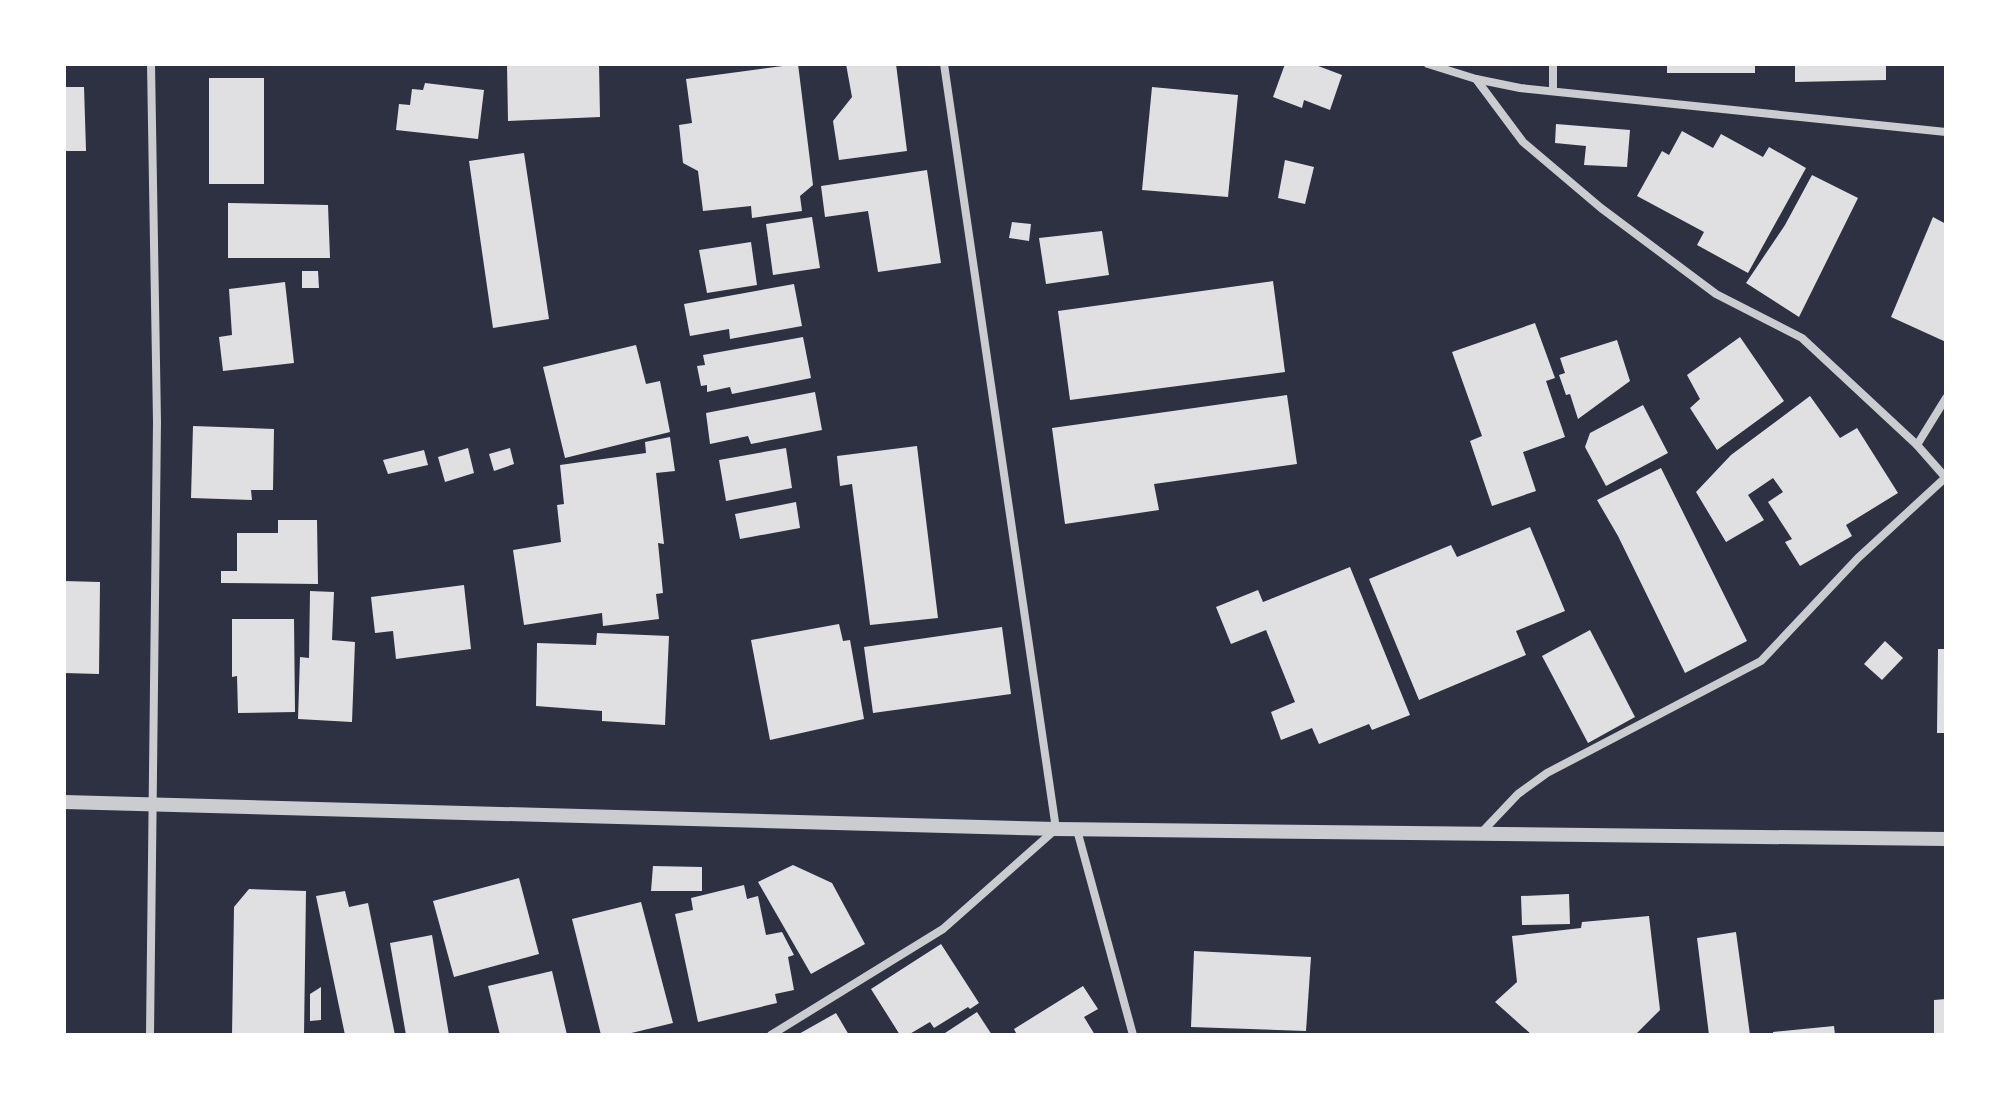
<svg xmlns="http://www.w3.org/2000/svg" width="2010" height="1099" font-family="'Varela Round',sans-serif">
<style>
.building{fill:#e0e0e3}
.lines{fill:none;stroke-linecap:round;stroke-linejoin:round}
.minor{stroke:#caccd0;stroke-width:8}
.tertiary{stroke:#caccd0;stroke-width:14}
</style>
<rect width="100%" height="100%" fill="#2d3142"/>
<g class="building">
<polygon points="507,64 599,64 600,117 508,121"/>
<polygon points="798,64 813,185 800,196 802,211 752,218 751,206 703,211 698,171 683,163 679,125 692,123 686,79"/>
<polygon points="846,64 896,64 907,151 839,160 833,121 852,97"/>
<polygon points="1285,64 1313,64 1342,75 1330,110 1304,100 1302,108 1273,97"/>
<rect x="1667" y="64" width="88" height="9"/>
<polygon points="1795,64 1886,64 1886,80 1795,82"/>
<rect x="209" y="78" width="55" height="106"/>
<polygon points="425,83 484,90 478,139 396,130 399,104 410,105 412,89 423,90"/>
<polygon points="64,87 84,87 86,151 64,151"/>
<polygon points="1152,87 1238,95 1228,197 1142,190"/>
<polygon points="1556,124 1630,130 1627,167 1584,165 1586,146 1555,143"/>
<polygon points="1682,131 1713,148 1721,134 1763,157 1769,147 1806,168 1748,273 1697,245 1704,232 1637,196 1662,151 1669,155"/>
<polygon points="524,153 549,319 493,328 469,161"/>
<polygon points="1285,160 1314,167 1305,204 1278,198"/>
<polygon points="927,170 941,263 878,272 868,211 825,217 821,186"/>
<polygon points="1812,175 1858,198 1799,317 1746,283 1785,225"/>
<polygon points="228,203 328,205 330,258 228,258"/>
<polygon points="812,217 820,268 773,275 766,224"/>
<polygon points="1933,217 1946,224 1946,342 1891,317"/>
<polygon points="1012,222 1031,224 1029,241 1009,238"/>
<polygon points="1102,231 1109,275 1046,284 1039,238"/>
<polygon points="751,242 757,285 707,293 699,250"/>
<polygon points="302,271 318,271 319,288 302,288"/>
<polygon points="1273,281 1285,372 1070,400 1058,311"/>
<polygon points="285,282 294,363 223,371 219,337 232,335 229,289"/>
<polygon points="794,284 802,326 730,339 729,329 690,336 684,304"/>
<polygon points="1535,323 1555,378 1546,381 1565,437 1523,452 1536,491 1492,506 1470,441 1482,436 1452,352"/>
<polygon points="803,337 811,378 732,394 730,387 707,392 707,385 701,386 697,366 705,365 703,355"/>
<polygon points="1740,337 1784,401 1717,450 1690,408 1700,399 1687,375"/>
<polygon points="1617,340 1630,381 1578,419 1570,394 1566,395 1559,375 1565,373 1560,358"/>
<polygon points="636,345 646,384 660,381 670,432 565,458 543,367"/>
<polygon points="815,392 822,430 751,444 748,436 710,444 706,413"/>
<polygon points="1287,395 1297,464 1154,484 1159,510 1065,524 1052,428"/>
<polygon points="1810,396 1840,438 1857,428 1898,493 1846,525 1852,536 1800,566 1785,542 1792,539 1768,502 1783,492 1773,478 1748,495 1764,520 1726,542 1696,492 1731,455"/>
<polygon points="1643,405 1668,453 1606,486 1585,447 1590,433"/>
<polygon points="193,426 274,429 273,490 251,490 252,500 191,498"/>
<polygon points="670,437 675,471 656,473 664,544 658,543 663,593 656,594 659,619 603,626 602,613 524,625 513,550 561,542 557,505 564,504 560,465 646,453 645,442"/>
<polygon points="917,446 938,618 870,625 852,484 840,486 837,456"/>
<polygon points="468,448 474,473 445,482 438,457"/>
<polygon points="510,448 514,464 494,471 489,454"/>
<polygon points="786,448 792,488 726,501 719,460"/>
<polygon points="424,450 428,465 388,474 383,460"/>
<polygon points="1661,468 1747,641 1685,673 1618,536 1597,500"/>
<polygon points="796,502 800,528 740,539 735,514"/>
<polygon points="278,520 317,520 318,584 221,583 221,571 237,571 237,533 278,533"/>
<polygon points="1530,527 1565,611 1516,631 1526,655 1419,700 1369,579 1451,545 1457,557"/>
<polygon points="1350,567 1410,715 1372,730 1369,724 1319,744 1312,728 1281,740 1271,712 1295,702 1266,630 1231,644 1216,607 1258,590 1263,602"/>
<polygon points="64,581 100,582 99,674 64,673"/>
<polygon points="464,585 471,649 396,659 393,631 375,633 371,597"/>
<polygon points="310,591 334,592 332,640 355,642 352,722 298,719 300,657 309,658"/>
<polygon points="232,619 294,619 295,712 238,713 237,676 232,677"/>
<polygon points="839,624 843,641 850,640 864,719 770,740 751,640"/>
<polygon points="1002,627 1011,694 873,713 864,647"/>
<polygon points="1590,630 1635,717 1588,743 1542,656"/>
<polygon points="597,633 669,636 665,725 602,721 602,711 536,706 537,643 596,645"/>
<polygon points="1885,641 1903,658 1882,680 1864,664"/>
<polygon points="1938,649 1946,649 1946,733 1937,733"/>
<polygon points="793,865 832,883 865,944 811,974 758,882"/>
<polygon points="653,866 702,867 702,891 651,891"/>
<polygon points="519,878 539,954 454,977 433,901"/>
<polygon points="744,885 747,899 758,896 766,935 782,932 794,955 788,957 794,990 775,994 777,1003 698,1022 675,914 693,910 691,898"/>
<polygon points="249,889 306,891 304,1035 232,1035 234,907"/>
<polygon points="345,891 349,907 368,903 395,1035 345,1035 316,896"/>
<polygon points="1569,894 1570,924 1522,925 1521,896"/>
<polygon points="641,902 673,1023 623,1035 601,1035 572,919"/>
<polygon points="1649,916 1660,1010 1635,1035 1626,1033 1624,1035 1532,1035 1495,1002 1517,982 1512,936 1581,928 1582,922"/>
<polygon points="1736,932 1750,1035 1709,1035 1697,938"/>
<polygon points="432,935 449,1035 406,1035 390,943"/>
<polygon points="941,944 979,1003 970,1009 968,1007 934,1028 930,1022 908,1035 900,1035 871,989"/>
<polygon points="1194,951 1311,957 1306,1031 1191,1027"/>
<polygon points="552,971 567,1035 500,1035 488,986"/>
<polygon points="1083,986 1098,1009 1084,1017 1095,1035 1017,1035 1014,1029"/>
<polygon points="321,987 321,1020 310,1021 310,994"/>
<polygon points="1946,999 1946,1035 1934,1035 1934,1000"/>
<polygon points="977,1012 992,1035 942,1035"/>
<polygon points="836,1013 849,1035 797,1035"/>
<polygon points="1834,1026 1835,1035 1773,1035 1773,1032"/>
</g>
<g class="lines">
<g class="minor">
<polyline points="1428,64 1476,79 1523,142 1601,208 1716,294 1802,338 1917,445 1946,478"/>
<polyline points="1553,64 1553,90"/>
<polyline points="1476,79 1520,88 1946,132"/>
<polyline points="1917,445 1946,398"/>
<polyline points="1077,830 1133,1035"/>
<polyline points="1481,833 1518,794 1547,773 1761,661 1858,558 1945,478"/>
<polyline points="150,1035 157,422 151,64"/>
<polyline points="771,1035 943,929 1056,829 944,64"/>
</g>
<polyline class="tertiary" points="64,802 1056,829 1946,839"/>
</g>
<rect width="2010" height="1099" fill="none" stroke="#ffffff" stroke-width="132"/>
</svg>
